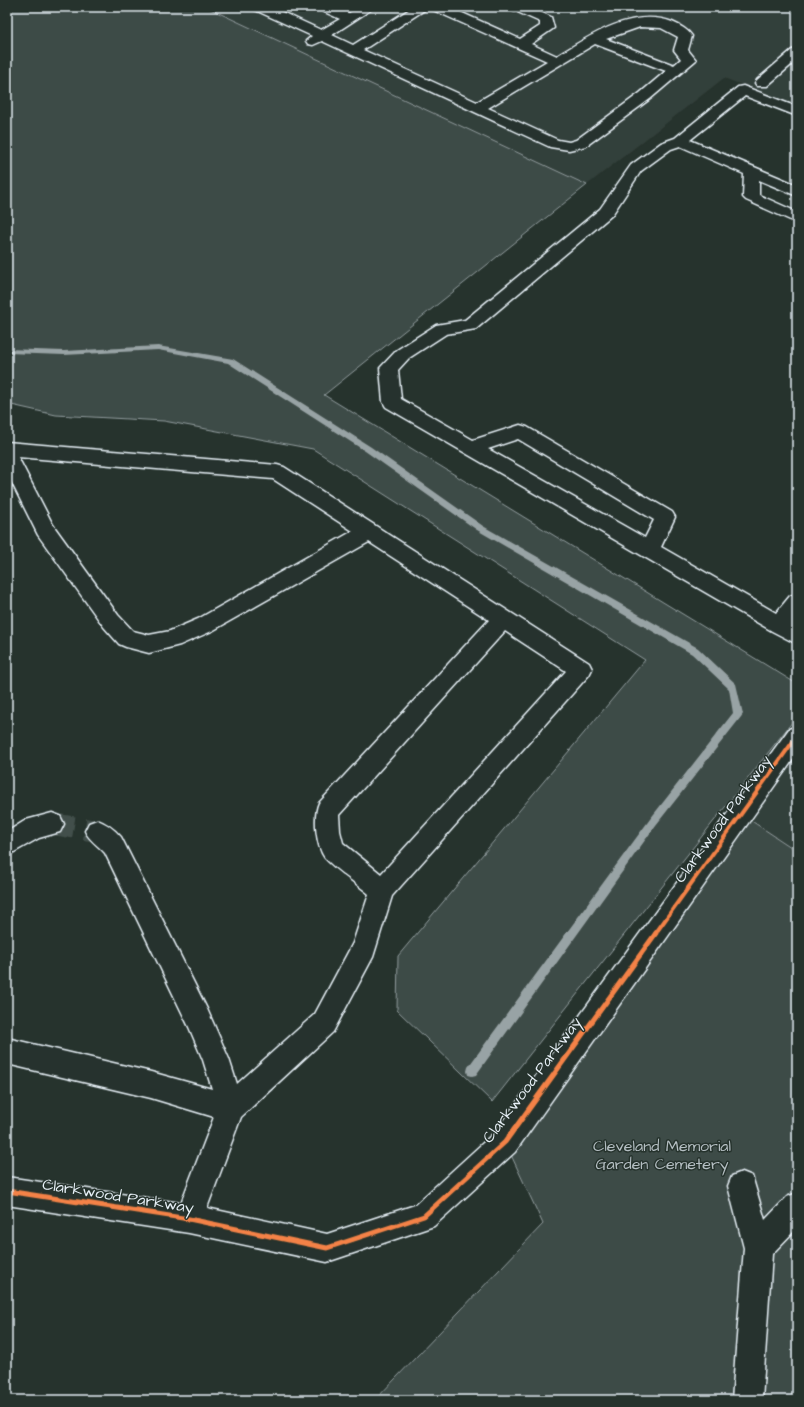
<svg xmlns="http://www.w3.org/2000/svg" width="804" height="1407" font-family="'Architects Daughter',sans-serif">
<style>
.built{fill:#333f3a}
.green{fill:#3e4b47;stroke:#939ea0}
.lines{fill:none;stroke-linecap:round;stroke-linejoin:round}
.stream{fill:#98a3a5;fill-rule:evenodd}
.minor-tunnel{stroke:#43504b;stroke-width:22;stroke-dasharray:22 11;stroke-linecap:butt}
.minor-casing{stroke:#e8f1f8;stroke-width:3}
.path{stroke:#e8f1f8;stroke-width:1.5;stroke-dasharray:2 2;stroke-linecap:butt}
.minor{fill:#26332d;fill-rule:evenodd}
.cycleway-far1-casing{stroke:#26332d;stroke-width:6}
.cycleway-casing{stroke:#26332d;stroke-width:8}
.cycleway-far1{stroke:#f48246;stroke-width:4}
.cycleway{stroke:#f48246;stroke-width:5}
.labels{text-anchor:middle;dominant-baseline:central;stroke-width:3;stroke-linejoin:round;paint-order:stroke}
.near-street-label{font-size:16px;fill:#e8f1f8;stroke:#26332d}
.near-park-label{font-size:16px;fill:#b5bfc3;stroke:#26332d}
</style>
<rect width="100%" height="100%" fill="#26332d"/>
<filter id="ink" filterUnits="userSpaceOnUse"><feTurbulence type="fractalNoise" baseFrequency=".025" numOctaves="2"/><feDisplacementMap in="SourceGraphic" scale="8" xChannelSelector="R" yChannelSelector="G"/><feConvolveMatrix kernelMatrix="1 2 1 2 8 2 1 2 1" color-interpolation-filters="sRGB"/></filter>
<g filter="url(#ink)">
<g class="built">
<polygon points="206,7 797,7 797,107 724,78 587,185"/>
<polygon points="797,736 797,851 741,814"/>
</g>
<g class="green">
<polygon points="7,7 206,7 587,185 324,395 797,684 797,716 492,1102 397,1010 398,956 645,660 313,449 164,421 56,415 7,404"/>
<polygon points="741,814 797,851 797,1400 375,1400 543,1224 505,1142"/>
</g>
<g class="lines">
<polygon class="stream" points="158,346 233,359 371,447 483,526 698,648 736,684 743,714 741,717 656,825 476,1075 472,1076 468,1075 467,1071 468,1067 650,819 733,713 729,689 692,654 477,530 365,451 228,363 158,350 64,355 7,353 7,349 64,351"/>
<polyline class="minor-tunnel" points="52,824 97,831"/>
<defs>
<g id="minor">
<path d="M253,7h18l50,23 19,-11 -20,-9 -2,-3h18l13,6 10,-6h16l-43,28 21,10 60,-38h16l-66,43 114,52 70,-41 -114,-51 -2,-3h18l71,32 20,-13v-4l-27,-12 -2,-3h18l22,10 3,11 -23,16 26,12c32,-20 76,-49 115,-34 7,3 15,7 20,14l-4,14 8,10 -46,39 -64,47 -17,4 -19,-3 -228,-106 -9,4 -5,-1 -2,-3 6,-5 -57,-26zM640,27l21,1 17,9 -4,13 7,9 -7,6 -68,-26zM595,44l71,27 -26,22 -64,47 -7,2 -11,-2 -70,-32z"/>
<polygon points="797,49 797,60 767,86 757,86 755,83 757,80 792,50"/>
<path d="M743,86l54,21v9l-52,-20 -55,44 107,45v11l-38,-16v15l38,17v11l-51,-23 -3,-3 1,-23 -64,-28 -9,3 -30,22 -29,44 -136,114 -30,5 -37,24 -11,12 3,29 72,41 47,-15 7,2 145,85 3,5 -14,30 115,66 14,-17 7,-2v23l-4,5 4,3v19l-25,-13 -386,-224 -3,-5 -3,-34 17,-18 39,-25 29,-5 135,-111 31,-44 30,-22 14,-5 63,-51zM518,439l136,81 -9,18 -157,-89z"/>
<path d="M7,442l270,23 7,2 305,196 3,6 -3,6 -197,221 -19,61 -40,75 -92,85 -34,91 120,26 88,-29 80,-73 294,-403 8,-3v28l-282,398 -81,74 -107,36 -138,-29 -182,-28v-28l174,26 33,-86 -63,-19 -144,-34v-26l144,34 61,17 -9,-29 -14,-33 -84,-174c-7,-8 -16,-13 -20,-22l4,-8 8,-3c11,4 17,9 24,17l86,172 22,50 8,25 78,-70 38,-71 16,-49c-14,-12 -32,-23 -44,-36 -9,-12 -12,-42 -6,-55l170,-183 -120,-78 -157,89 -32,14 -31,8 -23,-6 -7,-3 -15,-17 -66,-92 -31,-62zM18,457l255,22 80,52 -155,88 -28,12 -21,4 -16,-4 -15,-16 -65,-90zM505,631l61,40 -185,203 -38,-31 -3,-12 -1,-16z"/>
<polygon points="52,813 60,816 64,824 60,832 39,838 7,856 7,832 26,820"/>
<polygon points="742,1172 752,1176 765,1220 787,1197 797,1193 797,1228 772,1254 762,1400 732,1400 744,1248 728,1186 732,1176"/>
</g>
</defs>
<use href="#minor" class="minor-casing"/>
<polyline class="path" points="593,7 606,11"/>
<use href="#minor" class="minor"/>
<defs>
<polyline id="cycleway-far1" points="655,934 797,736"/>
<polyline id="cycleway" points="7,1191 189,1219 327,1248 424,1216 505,1142 656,933"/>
</defs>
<use href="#cycleway-far1" class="cycleway-far1-casing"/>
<use href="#cycleway" class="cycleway-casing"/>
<use href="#cycleway-far1" class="cycleway-far1"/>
<use href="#cycleway" class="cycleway"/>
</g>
</g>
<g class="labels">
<g class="near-street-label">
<text transform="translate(723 819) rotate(-54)">Clarkwood Parkway</text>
<text transform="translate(532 1080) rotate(-53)">Clarkwood Parkway</text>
<text transform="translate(118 1196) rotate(9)">Clarkwood Parkway</text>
</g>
<g class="near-park-label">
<text x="662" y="1146">Cleveland Memorial<tspan x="662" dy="18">Garden Cemetery</tspan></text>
</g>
</g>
<rect width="804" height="1407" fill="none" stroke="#26332d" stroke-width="24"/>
<rect x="12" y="12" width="780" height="1383" fill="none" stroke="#e8f1f8" stroke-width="1.5" filter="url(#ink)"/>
</svg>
